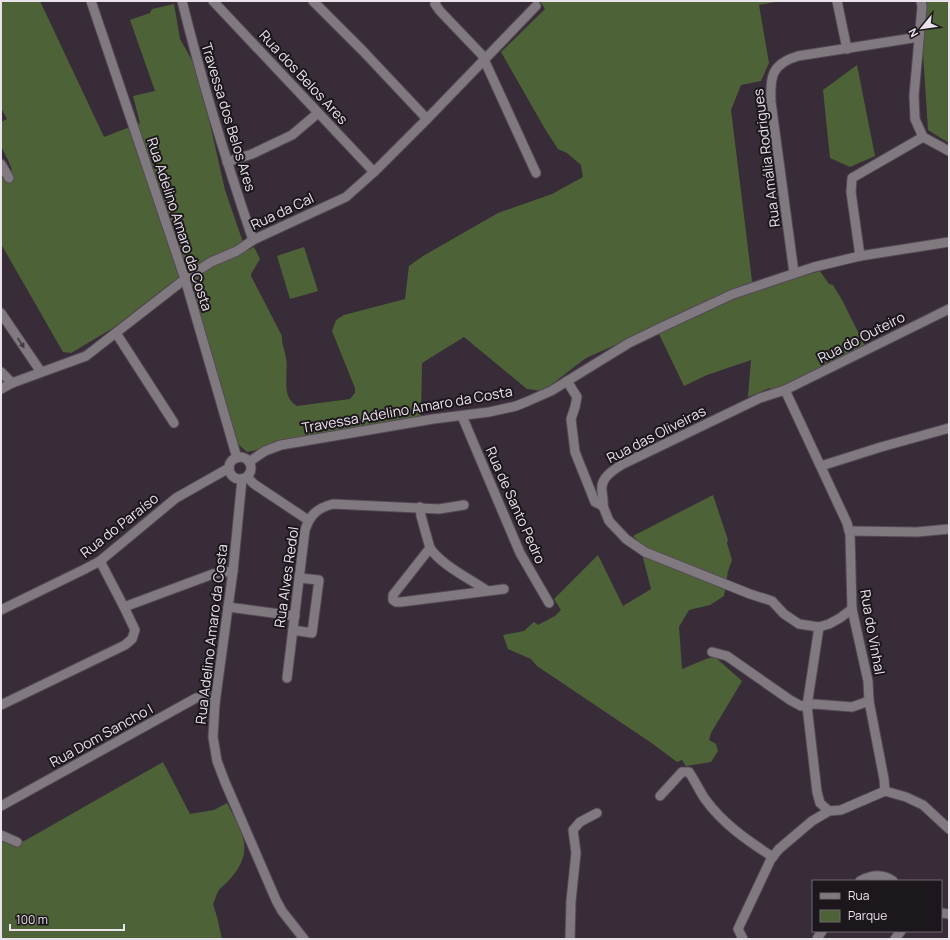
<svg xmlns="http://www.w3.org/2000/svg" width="950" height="940" font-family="Manrope,sans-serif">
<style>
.green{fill:#4d6337}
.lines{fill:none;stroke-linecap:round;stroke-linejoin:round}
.minor-casing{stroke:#554955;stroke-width:11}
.minor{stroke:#807a80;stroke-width:9}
.oneway{fill:#3f3a3f}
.labels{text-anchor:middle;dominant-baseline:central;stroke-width:4;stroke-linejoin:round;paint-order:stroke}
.street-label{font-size:14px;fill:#ebe3eb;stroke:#1c171c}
</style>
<rect width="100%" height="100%" fill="#382c38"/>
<g class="green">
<path d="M1,1h39l64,136 36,-14 -7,-27 22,-5 -25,-71 20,-7 2,-4 22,-5 6,35 18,32 27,119 21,61 8,-4 6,12 -9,15v2l31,60c-1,7 3,14 4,22 3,15 -6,39 11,48l53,-7 5,-6v-5l-23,-57 4,-11 8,-5 61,-16 4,-33 14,-10 75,-43 54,-19 31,-17 -2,-12 -14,-12 -9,-4 -13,-20 -44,-77 44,-43 -5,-8h241l-22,4 10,58 -8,18 -20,4 -10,25 21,171 4,9 64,-19 9,13 4,1 9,15 24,48 -68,32 -27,10 -1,-2 -22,9 3,-37 -44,15 -23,11 -25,-52 -12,-3 -61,27 -43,33 -16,-2 -63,-52 -42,26 -1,54 -174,35 -9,-8 -30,-89 -29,-78 -66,51 -42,25 -8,-1 -62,-108v-68l11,-6 -3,-8 -8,-16v-24l6,-3 -6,-11z"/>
<polygon points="922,1 949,1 949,143 928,130 922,38"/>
<polygon points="857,65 875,156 850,167 830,158 823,90"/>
<polygon points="304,247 318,291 290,299 277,256"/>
<polygon points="713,495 728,540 727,543 732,560 728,571 724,596 710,605 689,610 679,627 682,669 706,659 715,657 742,681 711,733 709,740 716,744 718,751 711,762 686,766 682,760 677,762 653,744 537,666 531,659 508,649 503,635 524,631 534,622 538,625 555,616 561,610 554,599 598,555 623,606 651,589 639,542 633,536"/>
<path d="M163,762l27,52 24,-4 13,-7c15,30 29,47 3,76 -3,4 -8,7 -11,11 -3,4 -4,10 -6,14l4,13 5,22h-221v-99l15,4 10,-4z"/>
</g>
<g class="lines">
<defs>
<g id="minor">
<polyline points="91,1 185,279 237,458"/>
<path d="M182,1c20,81 44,160 71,239"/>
<polyline points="213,1 374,172"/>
<polyline points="313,1 362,50 427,119"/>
<polyline points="436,1 435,4 440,11 482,55 536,173"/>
<polyline points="837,1 847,49"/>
<polyline points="921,1 922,7 914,95 915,119 923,137"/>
<polyline points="227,162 252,154 292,135 318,113"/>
<polyline points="1,164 9,178"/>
<polyline points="860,256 851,192 852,178 923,137 949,151"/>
<path d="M794,273l-23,-171c-1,-25 0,-38 27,-46l121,-19"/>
<polyline points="1,313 41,372"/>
<polyline points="116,333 174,423"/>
<polyline points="1,372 12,383"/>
<path d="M567,381l10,16 -2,10 -4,12 4,33 20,50 8,4c1,-9 -2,-13 -1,-20 1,-10 12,-16 19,-21l139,-67 25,-8 164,-81"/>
<polyline points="1,389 12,383 86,356 185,279 211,262 237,251 253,240 346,197 374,172 427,119 536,6"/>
<polyline points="785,390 847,523 850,534 852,609 868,681 869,701 884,779 885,791 906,797 923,805 949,829"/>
<polyline points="462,416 520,553 549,603"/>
<circle cx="240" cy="468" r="11"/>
<polyline points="249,462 265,451 281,445 433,419 489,412 516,406 526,402 551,391 629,343 662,327 733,294 814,267 860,256 949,242"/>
<polyline points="821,466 881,447 949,428"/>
<polyline points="247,477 254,484 308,520"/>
<polyline points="242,479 233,571 215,703 213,737 217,761 225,782 276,900 282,911 304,939"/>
<polyline points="603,506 609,521 626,539 645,552 750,594 772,601 784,614 799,624 819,627 829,624 840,618 852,609"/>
<path d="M420,507l1,9 9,32c10,16 40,31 56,42"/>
<polyline points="849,531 917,532 949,529"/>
<polyline points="430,548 393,595 393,600 396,602 401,602 504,589"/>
<polyline points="124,607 213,574 233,571"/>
<polyline points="228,607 295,616"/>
<polyline points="1,610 85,569 100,561 176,498 229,468"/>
<polyline points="819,627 807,706 817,792 820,803 829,811"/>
<polyline points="293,630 312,633 319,580 299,578"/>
<polyline points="712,652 727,656 790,700 801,706 814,704 852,707 869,701"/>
<path d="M287,678l18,-148c5,-15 12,-22 28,-26l106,5 25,-4"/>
<polyline points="1,705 125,645 132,639 135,630 124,607 100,561"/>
<path d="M660,796l22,-24h7c6,9 10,18 16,27 18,25 43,42 68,58"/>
<polyline points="1,806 196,698 207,697 215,703"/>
<polyline points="1,835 17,842"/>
<path d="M860,881c11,-6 22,-8 33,0"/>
<polyline points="941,913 949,914"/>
<polyline points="570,939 571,901 576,853 573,830 580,822 597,813"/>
<polyline points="743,939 738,929 771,859 779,849 812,821 829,811 841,810 885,791"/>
<polyline points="817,939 822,931"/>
<polyline points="895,939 901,931"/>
</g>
</defs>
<use href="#minor" class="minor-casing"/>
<use href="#minor" class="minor"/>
</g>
<defs><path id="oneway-solid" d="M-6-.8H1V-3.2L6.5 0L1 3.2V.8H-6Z"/></defs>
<use class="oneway" href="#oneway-solid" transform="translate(21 343) rotate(56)"/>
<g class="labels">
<g class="street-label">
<text transform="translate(304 77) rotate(47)">Rua dos Belos Ares</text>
<text transform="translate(229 117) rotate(73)">Travessa dos Belos Ares</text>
<text transform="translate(766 158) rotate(-97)">Rua Amália Rodrigues</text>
<text transform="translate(282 211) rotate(-25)">Rua da Cal</text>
<text transform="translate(180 224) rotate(72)">Rua Adelino Amaro da Costa</text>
<text transform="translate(861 337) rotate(-27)">Rua do Outeiro</text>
<text transform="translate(407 409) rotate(-10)">Travessa Adelino Amaro da Costa</text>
<text transform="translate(656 434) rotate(-27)">Rua das Oliveiras</text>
<text transform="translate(516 505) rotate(66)">Rua de Santo Pedro</text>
<text transform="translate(119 525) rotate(-38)">Rua do Paraíso</text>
<text transform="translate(286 577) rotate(-82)">Rua Alves Redol</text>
<text transform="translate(873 632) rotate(80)">Rua do Vinhal</text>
<text transform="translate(211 634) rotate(-83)">Rua Adelino Amaro da Costa</text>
<text transform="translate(101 735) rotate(-29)">Rua Dom Sancho I</text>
</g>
</g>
<rect width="950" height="940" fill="none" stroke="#ebe3eb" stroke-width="4"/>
<rect x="812" y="880" width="130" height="52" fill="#1c171c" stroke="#6f696f"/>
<rect x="820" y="893" width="20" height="6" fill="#807a80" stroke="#6f696f"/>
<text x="848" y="900" font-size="12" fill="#ebe3eb">Rua</text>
<rect x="820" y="910" width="20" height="12" fill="#4d6337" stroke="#6f696f"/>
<text x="848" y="920" font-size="12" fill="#ebe3eb">Parque</text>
<g transform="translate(922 28) rotate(241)" stroke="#1c171c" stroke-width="3" paint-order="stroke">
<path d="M0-3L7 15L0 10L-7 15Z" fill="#ebe3eb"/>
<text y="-6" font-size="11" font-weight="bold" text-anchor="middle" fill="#ebe3eb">N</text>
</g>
<path d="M10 924v6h114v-6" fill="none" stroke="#ebe3eb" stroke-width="2"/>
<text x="16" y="924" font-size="12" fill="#ebe3eb" stroke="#1c171c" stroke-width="3" paint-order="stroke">100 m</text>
</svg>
